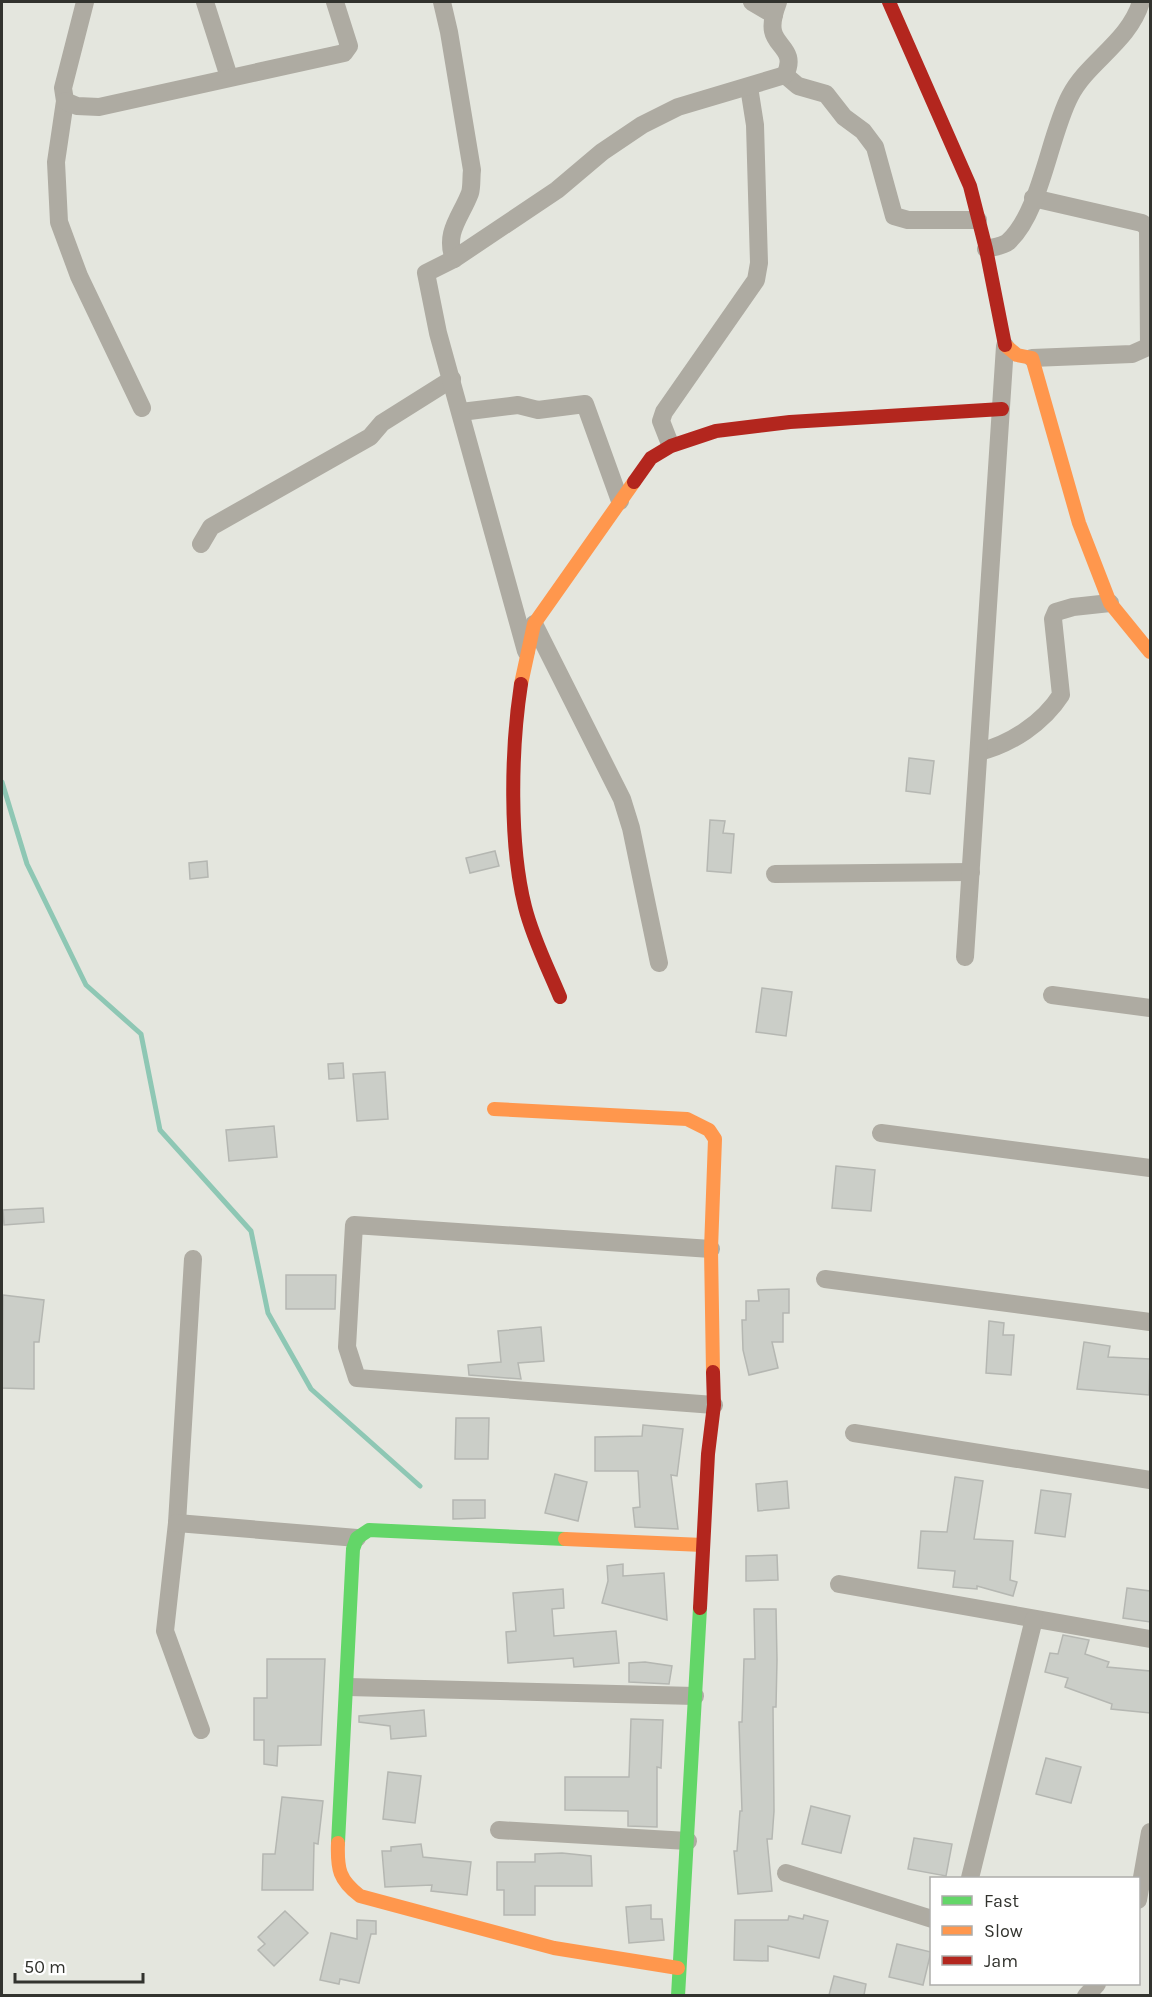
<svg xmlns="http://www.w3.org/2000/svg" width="1152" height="1997" font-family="Karla,sans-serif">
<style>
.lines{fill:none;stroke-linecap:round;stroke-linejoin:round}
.stream{stroke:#8ec7b4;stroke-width:5}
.building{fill:#cbcec8;stroke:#b5b7b2;stroke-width:1.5}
.street{stroke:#aeaba2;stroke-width:18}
.fast{stroke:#63d668;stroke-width:14}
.slow{stroke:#ff974d;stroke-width:14}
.jam{stroke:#b3261e;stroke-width:14}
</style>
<rect width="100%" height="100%" fill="#e4e6de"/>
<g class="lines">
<polyline class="stream" points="2,782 27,864 86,985 141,1034 160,1130 251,1231 268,1313 311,1389 420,1486"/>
</g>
<g class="building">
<polygon points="909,758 934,761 930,794 906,791"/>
<polygon points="710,820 725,821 723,833 734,834 731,873 707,871"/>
<polygon points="495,851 499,866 470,873 466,858"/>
<polygon points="207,861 208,877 190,879 189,863"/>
<polygon points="762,988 792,992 786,1036 756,1032"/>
<polygon points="343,1063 344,1078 329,1079 328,1064"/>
<polygon points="385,1072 388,1119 357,1121 353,1074"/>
<polygon points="274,1126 277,1157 229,1161 226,1130"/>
<polygon points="836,1166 875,1170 871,1211 832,1208"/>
<polygon points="43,1208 44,1222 4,1225 3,1210"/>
<polygon points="286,1275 336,1275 335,1309 286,1309"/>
<polygon points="789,1289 789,1313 783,1313 783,1342 772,1342 778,1368 749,1375 743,1350 742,1320 746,1320 746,1301 759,1301 758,1290"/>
<polygon points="3,1295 44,1300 39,1342 34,1342 34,1389 2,1388"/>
<polygon points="989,1321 1004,1323 1003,1335 1014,1335 1011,1375 986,1373"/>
<polygon points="541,1327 544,1361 518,1363 521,1379 469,1375 468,1365 501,1362 498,1331"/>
<polygon points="1084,1342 1110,1346 1108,1357 1150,1359 1149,1395 1077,1389"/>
<polygon points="456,1418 489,1418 488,1459 455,1459"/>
<polygon points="643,1425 683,1429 677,1476 671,1475 678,1529 635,1527 633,1508 640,1507 638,1471 595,1471 595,1437 642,1436"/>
<polygon points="555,1474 587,1482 578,1521 545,1513"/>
<polygon points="955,1477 983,1481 974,1539 1013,1541 1010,1580 1017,1582 1013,1596 977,1586 977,1589 953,1587 955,1571 918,1568 921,1531 947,1532"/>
<polygon points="787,1481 789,1508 758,1511 756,1484"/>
<polygon points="1041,1490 1071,1494 1065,1537 1035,1533"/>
<polygon points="453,1500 485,1500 485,1518 453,1519"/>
<polygon points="777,1555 778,1580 746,1581 746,1556"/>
<polygon points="623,1564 623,1576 664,1573 667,1620 602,1603 608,1581 607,1566"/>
<polygon points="1127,1588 1150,1591 1150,1622 1123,1618"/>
<polygon points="563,1589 564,1608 552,1609 554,1636 616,1631 619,1663 574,1667 573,1658 508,1663 506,1632 516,1631 513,1593"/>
<polygon points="754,1609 776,1609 777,1660 776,1707 773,1707 774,1811 772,1839 767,1839 772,1891 738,1894 734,1851 737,1851 740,1811 742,1811 739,1722 742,1722 744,1659 755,1659"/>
<polygon points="1063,1635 1089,1640 1085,1654 1109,1662 1107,1667 1150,1671 1150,1713 1111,1709 1112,1704 1065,1687 1068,1678 1045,1672 1050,1653 1058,1654"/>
<polygon points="267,1659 325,1659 321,1745 278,1746 277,1766 264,1764 264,1740 254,1740 254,1698 267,1698"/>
<polygon points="645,1662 672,1666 669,1684 629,1682 629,1663"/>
<polygon points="424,1710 426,1736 391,1739 390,1726 359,1722 359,1716"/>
<polygon points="631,1719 663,1720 661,1768 657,1767 657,1827 628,1826 628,1811 565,1810 565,1777 629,1777"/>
<polygon points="1046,1758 1081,1767 1071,1803 1036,1794"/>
<polygon points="388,1772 421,1776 415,1823 383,1819"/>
<polygon points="282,1797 323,1801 318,1844 314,1843 313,1890 262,1890 263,1854 275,1854"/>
<polygon points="811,1806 850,1816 841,1853 802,1844"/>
<polygon points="914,1838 952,1844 946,1876 908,1869"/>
<polygon points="421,1844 423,1857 471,1862 467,1895 431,1891 432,1885 385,1887 382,1851 391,1851 391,1847"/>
<polygon points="562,1853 591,1856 592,1886 535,1886 535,1915 504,1915 504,1890 497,1890 497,1862 535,1862 535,1854"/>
<polygon points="651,1905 651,1919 662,1919 664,1940 629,1943 626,1907"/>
<polygon points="285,1911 308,1933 274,1966 258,1950 265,1944 258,1937"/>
<polygon points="804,1915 828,1921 819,1958 768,1946 768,1961 734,1960 735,1920 788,1920 789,1916 803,1919"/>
<polygon points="357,1920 376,1921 376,1934 371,1934 359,1983 340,1979 339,1984 320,1980 331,1933 357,1939"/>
<polygon points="897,1944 931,1952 923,1985 889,1977"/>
<polygon points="834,1976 866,1984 864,1995 829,1995"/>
</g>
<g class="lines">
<g class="street">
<polyline points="85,2 63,88 65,101 56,162 59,222 79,276 142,408"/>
<polyline points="205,2 229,77"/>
<path d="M442,2l7,30 23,138c-1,7 0,16 -2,23 -9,24 -26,39 -16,66"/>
<polyline points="752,2 774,15"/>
<polyline points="785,75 798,86 826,94 844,117 863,131 875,147 894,216 908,220 978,220"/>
<polyline points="65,101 77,106 99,107 344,53 349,46 335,2"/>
<polyline points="1033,198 1142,223 1148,228 1149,346"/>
<path d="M986,249c7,-2 17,-3 22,-7 33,-30 41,-106 62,-146 17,-34 59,-54 71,-94"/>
<polyline points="1032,358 1132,354 1150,346"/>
<polyline points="461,412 518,405 538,410 585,404 620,501"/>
<polyline points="670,444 661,421 664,412 756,280 759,263 755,125 749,87"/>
<polyline points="201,544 211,527 370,437 382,423 452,379"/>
<polyline points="534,624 622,799 631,828 659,963"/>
<path d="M526,651l-88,-318 -12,-60 28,-14 103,-69 45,-38 40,-27 36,-18 107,-32c12,-24 -9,-28 -12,-44 -2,-9 2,-21 5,-29"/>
<path d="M979,752c32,-8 64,-29 82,-57l-8,-76 3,-7 17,-5 37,-4"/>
<polyline points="775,874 971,872"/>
<polyline points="965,957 1005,346"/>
<polyline points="1052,995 1150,1008"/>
<polyline points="881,1133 1150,1168"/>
<polyline points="711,1249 354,1225 347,1347 357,1378 714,1405"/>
<polyline points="193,1259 177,1523 165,1631 201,1730"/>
<polyline points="825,1279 1150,1322"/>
<polyline points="854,1433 1150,1480"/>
<polyline points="177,1523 357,1538"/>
<polyline points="839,1584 1150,1639"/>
<polyline points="348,1687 695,1696"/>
<polyline points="499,1830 688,1841"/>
<polyline points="786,1873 932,1919"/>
<polyline points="970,1878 1034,1619"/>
<polyline points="1138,1900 1150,1832"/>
<polyline points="1086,1996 1097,1984"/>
</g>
<g class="fast">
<polyline points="338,1843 353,1549 357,1538 369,1530 565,1539"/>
<polyline points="678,1996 700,1608"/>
</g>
<g class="slow">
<polyline points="1005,345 1017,355 1032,358 1079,523 1110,603 1150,652"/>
<polyline points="521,684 534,624 634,482"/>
<polyline points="494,1109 687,1119 709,1130 715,1139 711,1249 713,1372"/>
<polyline points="565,1539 703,1545"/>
<path d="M338,1843c-1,26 1,37 22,53l194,52 124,20"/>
</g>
<g class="jam">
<polyline points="889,2 970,186 986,249 1005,345"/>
<polyline points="634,482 651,458 671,446 716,431 790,422 1002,409"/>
<path d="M521,684c-10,65 -12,160 4,223 8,32 23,61 35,90"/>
<polyline points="700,1608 708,1454 714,1405 713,1372"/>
</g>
</g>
<rect width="1152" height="1997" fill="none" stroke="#32332e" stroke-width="6"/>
<rect x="930" y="1877" width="210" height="108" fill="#ffffff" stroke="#adadab" stroke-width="1.5"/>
<rect x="942" y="1896" width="30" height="9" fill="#63d668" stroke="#adadab" stroke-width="1.5"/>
<text x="984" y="1907" font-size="18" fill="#32332e">Fast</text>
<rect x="942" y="1926" width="30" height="9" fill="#ff974d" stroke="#adadab" stroke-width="1.5"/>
<text x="984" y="1937" font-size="18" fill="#32332e">Slow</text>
<rect x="942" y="1956" width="30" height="9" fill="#b3261e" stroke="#adadab" stroke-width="1.5"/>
<text x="984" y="1967" font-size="18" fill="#32332e">Jam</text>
<path d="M15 1973v9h128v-9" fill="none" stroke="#32332e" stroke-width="3"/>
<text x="24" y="1973" font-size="18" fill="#32332e" stroke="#ffffff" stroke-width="4.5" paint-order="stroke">50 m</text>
</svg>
